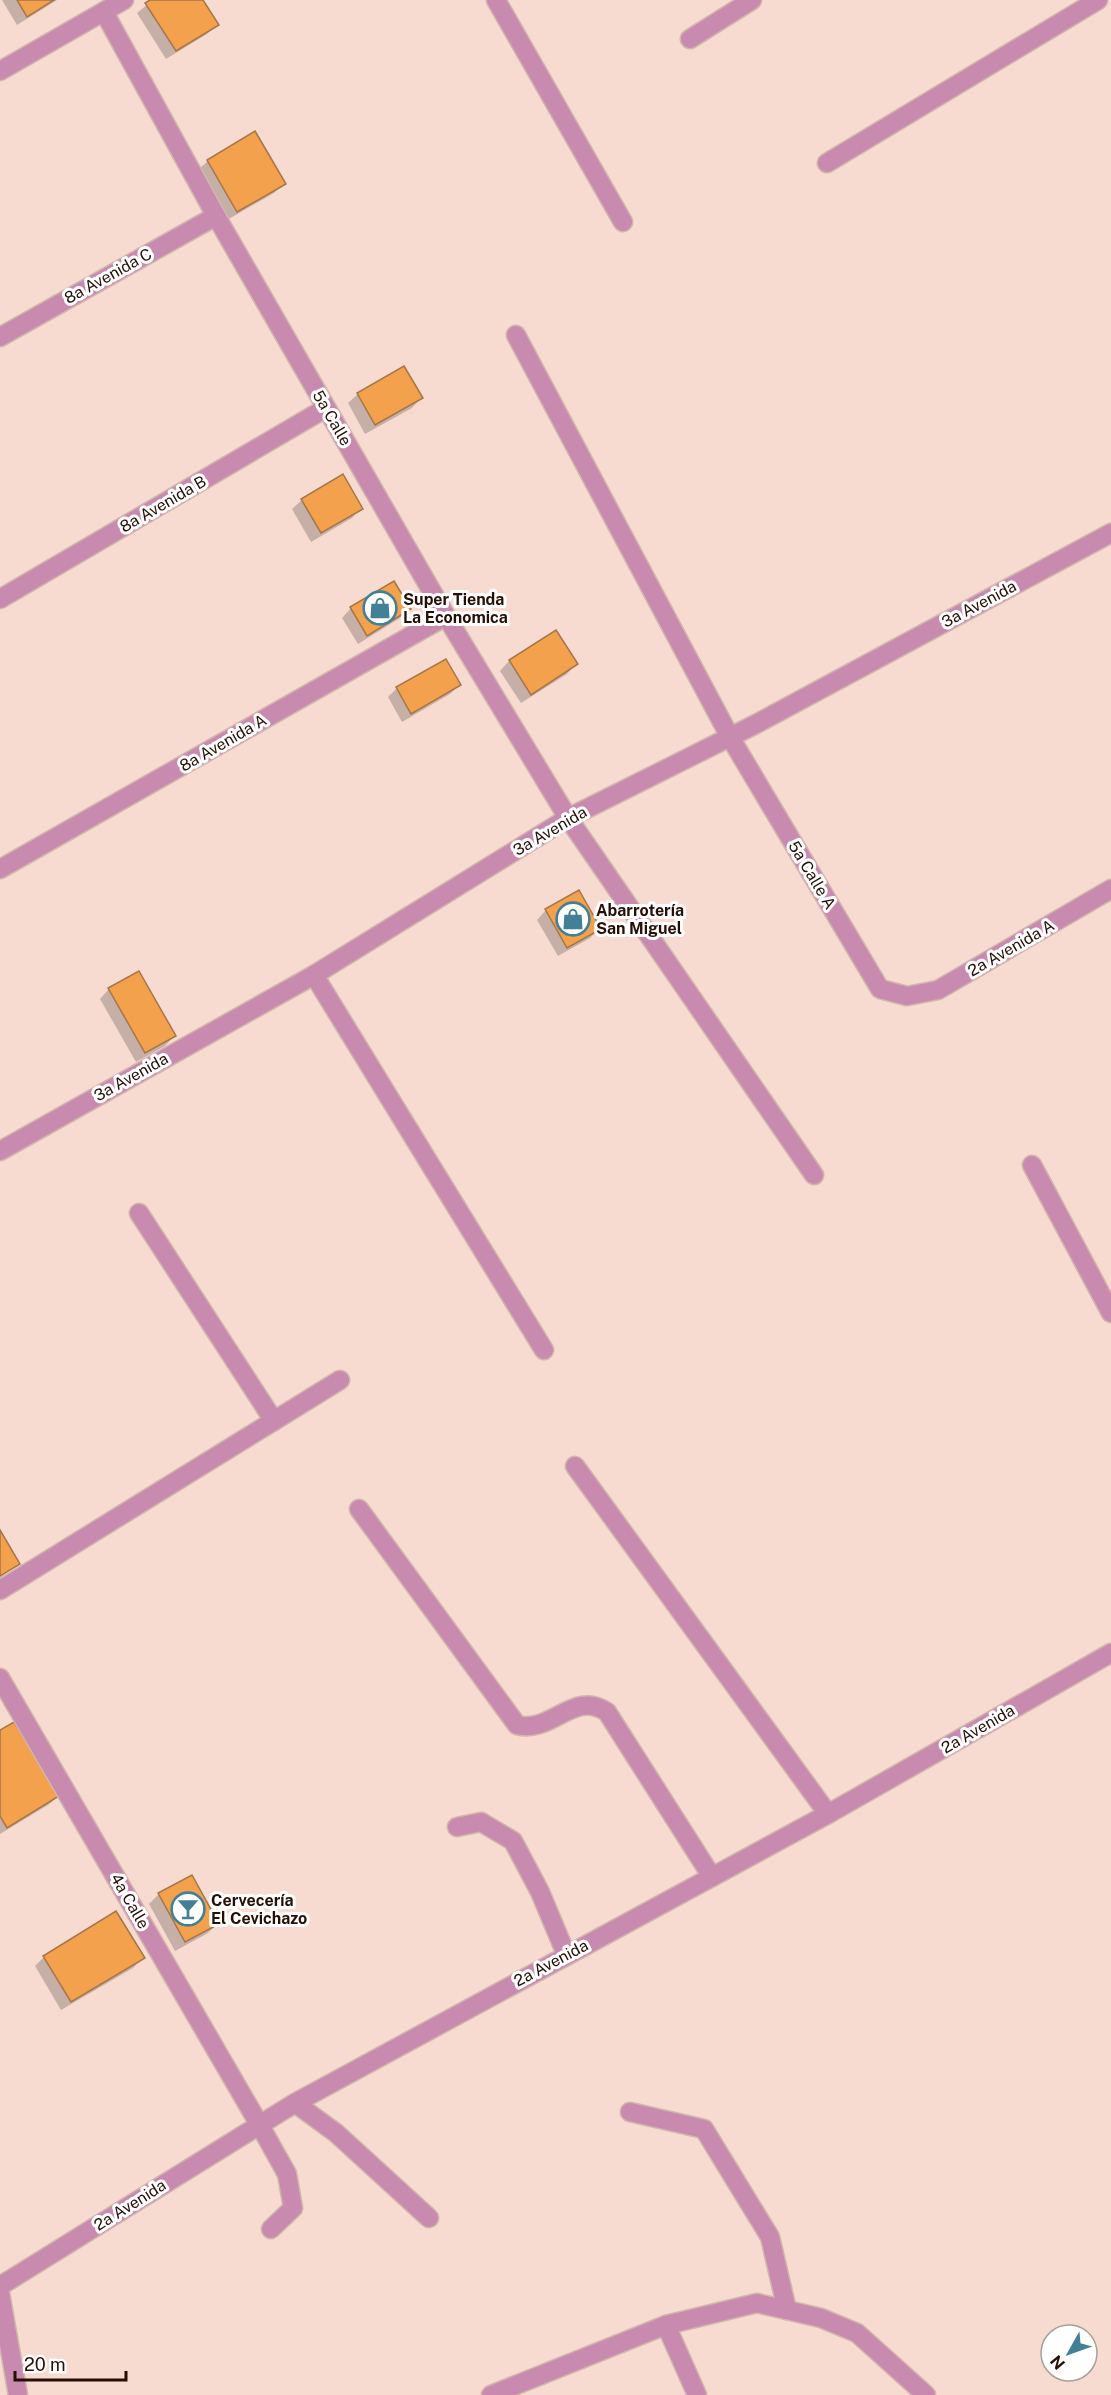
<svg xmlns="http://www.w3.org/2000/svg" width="1111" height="2395" font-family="'Public Sans',sans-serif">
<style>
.shadow{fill:#0003}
.building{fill:#f3a14c;stroke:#a57648;stroke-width:1.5}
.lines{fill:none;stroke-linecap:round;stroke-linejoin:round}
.lane-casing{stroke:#d1b6ac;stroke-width:21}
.street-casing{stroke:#d1b6ac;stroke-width:21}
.lane{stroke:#c98aaf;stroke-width:18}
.street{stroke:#c98aaf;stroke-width:18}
.labels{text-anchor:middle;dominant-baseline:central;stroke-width:6;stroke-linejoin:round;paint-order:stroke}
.street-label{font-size:16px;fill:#260f06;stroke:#fff}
.poi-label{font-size:16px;font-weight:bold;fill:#260f06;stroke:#fff;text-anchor:start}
</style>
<rect width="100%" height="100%" fill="#f7dbd0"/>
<g class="shadow">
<polygon points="2,0 57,0 17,25"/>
<polygon points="153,0 201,0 217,24 207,34 166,59 137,13"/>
<polygon points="208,161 284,183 274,193 227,220 198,170"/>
<polygon points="358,394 421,398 412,408 365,434 348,403"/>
<polygon points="342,476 361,508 352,518 311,542 292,509 302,500"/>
<polygon points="351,608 409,609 400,618 358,644 342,618"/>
<polygon points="555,632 576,664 567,674 521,703 500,671 509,661"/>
<polygon points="459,685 450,694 402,722 388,697 397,688"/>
<polygon points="546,910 600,928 590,938 558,956 537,920"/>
<polygon points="109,989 174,1036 165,1046 136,1062 100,999"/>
<polygon points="0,1533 18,1564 0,1578"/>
<polygon points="0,1732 58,1796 48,1805 0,1834"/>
<polygon points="191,1877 217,1924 208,1933 175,1951 149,1904 159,1894"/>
<polygon points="44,1957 143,1958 133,1968 61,2010 35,1966"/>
</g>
<g class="building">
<polygon points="17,0 54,0 27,17"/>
<polygon points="150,0 203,0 219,25 176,51 145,3"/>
<polygon points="255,131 286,184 237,212 207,160"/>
<polygon points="404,366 423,398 375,425 357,393"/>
<polygon points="343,474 363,509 321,533 301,499"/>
<polygon points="394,581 411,609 367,636 350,607"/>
<polygon points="556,630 578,664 531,695 509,660"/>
<polygon points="446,659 461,685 411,714 396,687"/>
<polygon points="579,890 601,929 567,948 545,909"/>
<polygon points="139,971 176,1036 145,1053 108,988"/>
<polygon points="0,1530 20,1564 0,1576"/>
<polygon points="14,1722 59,1796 7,1828 0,1816 0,1730"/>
<polygon points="192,1875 219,1924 185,1942 158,1893"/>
<polygon points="116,1911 145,1958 71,2002 43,1956"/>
</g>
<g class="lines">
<defs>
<g id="lane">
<polyline points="827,163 1098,0"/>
<polyline points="457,1827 481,1822 513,1841 540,1892 566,1954"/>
<polyline points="295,2103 336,2133 429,2218"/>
<polyline points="630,2112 704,2129 770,2237 787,2310"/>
<polyline points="259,2124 287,2174 293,2208 271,2229"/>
<polyline points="666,2325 697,2395"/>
<polyline points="491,2395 666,2325 757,2303 821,2318 857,2333 926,2395"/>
</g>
<g id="street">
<polyline points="496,0 623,222"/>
<polyline points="104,12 216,216 446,616 568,818 814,1175"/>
<polyline points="690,39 752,0"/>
<polyline points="0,71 124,0"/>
<polyline points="516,335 730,737 880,989 907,996 938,990 1111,889"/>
<polyline points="0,337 216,216"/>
<polyline points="0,599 326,408"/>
<polyline points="0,869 446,616"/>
<polyline points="314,975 544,1350"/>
<polyline points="0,1151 314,975 568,818 756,724 1111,533"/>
<polyline points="1032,1165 1111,1313"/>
<polyline points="139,1213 274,1421"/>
<polyline points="575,1466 828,1814"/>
<path d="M359,1509l158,216c35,9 57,-36 90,-13l105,165"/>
<polyline points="0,1590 340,1380"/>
<polyline points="0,1678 259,2124"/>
<polyline points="0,2286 295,2103 828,1814 1111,1653"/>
<polyline points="0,2293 18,2395"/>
</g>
</defs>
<use href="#lane" class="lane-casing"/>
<use href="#street" class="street-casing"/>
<use href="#lane" class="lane"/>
<use href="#street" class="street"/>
</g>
<defs>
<symbol id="shop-ring" viewBox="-11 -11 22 22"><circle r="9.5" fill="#fff" stroke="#428096" stroke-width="1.5"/><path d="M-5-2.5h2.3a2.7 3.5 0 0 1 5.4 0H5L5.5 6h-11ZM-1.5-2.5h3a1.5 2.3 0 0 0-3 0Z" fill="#428096"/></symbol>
<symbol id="bar-ring" viewBox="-11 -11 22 22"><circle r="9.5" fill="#fff" stroke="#428096" stroke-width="1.5"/><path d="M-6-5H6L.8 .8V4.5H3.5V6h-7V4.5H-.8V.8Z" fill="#428096"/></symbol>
</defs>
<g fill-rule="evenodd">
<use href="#shop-ring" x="361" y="589" width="38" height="38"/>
<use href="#shop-ring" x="554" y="900" width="38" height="38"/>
<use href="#bar-ring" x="169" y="1890" width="38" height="38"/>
</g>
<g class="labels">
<g class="street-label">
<text transform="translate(108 276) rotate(-29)">8a Avenida C</text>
<text transform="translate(332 418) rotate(60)">5a Calle</text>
<text transform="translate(163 504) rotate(-30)">8a Avenida B</text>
<text transform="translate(979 604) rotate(-28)">3a Avenida</text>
<text transform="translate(223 743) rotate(-30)">8a Avenida A</text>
<text transform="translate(550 831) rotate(-30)">3a Avenida</text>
<text transform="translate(812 875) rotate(59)">5a Calle A</text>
<text transform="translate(1011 948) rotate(-30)">2a Avenida A</text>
<text transform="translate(131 1077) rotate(-29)">3a Avenida</text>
<text transform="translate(978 1729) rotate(-30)">2a Avenida</text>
<text transform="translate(130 1901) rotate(60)">4a Calle</text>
<text transform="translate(551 1963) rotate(-28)">2a Avenida</text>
<text transform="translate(130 2205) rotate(-32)">2a Avenida</text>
</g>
<g class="poi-label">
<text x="403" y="599">Super Tienda<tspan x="403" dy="18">La Economica</tspan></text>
<text x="596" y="910">Abarrotería<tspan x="596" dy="18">San Miguel</tspan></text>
<text x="211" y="1900">Cervecería<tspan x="211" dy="18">El Cevichazo</tspan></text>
</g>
</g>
<g transform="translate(1069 2353) rotate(230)"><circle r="28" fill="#ffffff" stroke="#a89f9b" stroke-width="1.5"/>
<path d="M0-4.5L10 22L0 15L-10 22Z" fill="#428096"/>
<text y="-9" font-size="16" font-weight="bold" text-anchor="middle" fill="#260f06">N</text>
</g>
<path d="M15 2371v9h111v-9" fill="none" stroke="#260f06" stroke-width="3"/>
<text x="24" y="2371" font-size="18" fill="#260f06" stroke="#ffffff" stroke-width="4.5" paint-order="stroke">20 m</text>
</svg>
